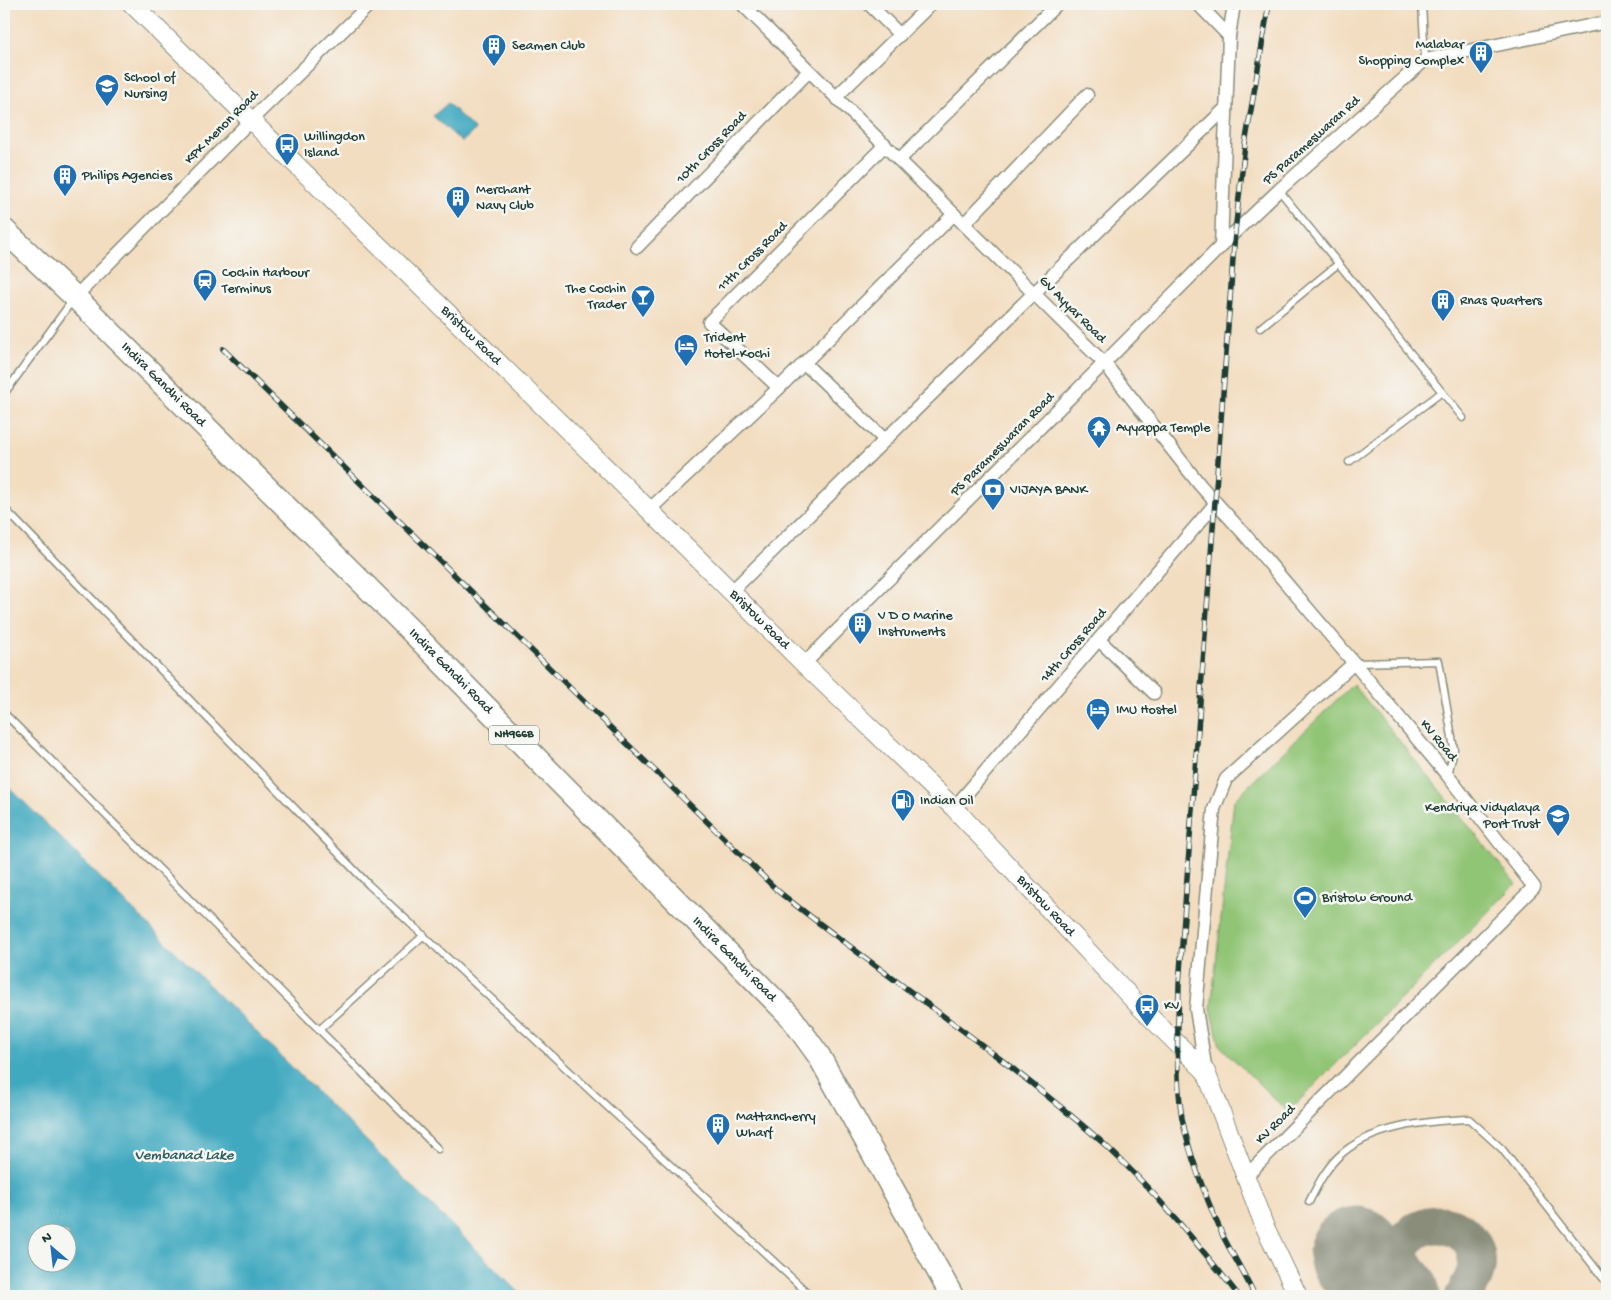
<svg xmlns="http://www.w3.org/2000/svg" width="1611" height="1300" font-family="'Gochi Hand',sans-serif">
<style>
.green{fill:#91c576;stroke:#588155}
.water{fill:#40a9c0;stroke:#30737a;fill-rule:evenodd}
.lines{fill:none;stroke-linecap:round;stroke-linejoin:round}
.taxiway{stroke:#898d7a;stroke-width:38}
.runway{stroke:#898d7a;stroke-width:95}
.lane-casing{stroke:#898d7a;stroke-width:9}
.street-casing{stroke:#898d7a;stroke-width:15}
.secondary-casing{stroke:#898d7a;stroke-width:20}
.highway-casing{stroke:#898d7a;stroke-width:25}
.lane{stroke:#fff;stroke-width:6}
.street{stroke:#fff;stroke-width:12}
.secondary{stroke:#fff;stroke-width:18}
.highway{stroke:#fff;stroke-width:22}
.rail-casing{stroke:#1f3d34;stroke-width:5.5}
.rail{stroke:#f6f6f2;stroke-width:4;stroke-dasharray:11;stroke-linecap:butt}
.labels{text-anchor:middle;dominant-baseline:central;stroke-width:5;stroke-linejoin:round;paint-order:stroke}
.shield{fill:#f6f6f2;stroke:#60746d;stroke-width:1}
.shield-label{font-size:12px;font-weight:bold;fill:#1f3d34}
.poi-label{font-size:14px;fill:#1f3d34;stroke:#f6f6f2;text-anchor:start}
.street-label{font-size:14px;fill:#1f3d34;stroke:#f6f6f2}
.water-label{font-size:15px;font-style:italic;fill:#295d5e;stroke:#f6f6f2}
</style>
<rect width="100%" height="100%" fill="#f6f6f2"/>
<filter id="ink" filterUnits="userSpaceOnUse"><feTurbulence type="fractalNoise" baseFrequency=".02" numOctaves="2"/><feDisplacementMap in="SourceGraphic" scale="10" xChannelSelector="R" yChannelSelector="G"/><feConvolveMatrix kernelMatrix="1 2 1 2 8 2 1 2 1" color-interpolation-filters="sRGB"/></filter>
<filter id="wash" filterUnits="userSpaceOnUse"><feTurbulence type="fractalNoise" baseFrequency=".0096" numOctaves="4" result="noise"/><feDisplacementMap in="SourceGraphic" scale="20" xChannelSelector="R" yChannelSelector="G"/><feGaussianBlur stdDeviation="1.12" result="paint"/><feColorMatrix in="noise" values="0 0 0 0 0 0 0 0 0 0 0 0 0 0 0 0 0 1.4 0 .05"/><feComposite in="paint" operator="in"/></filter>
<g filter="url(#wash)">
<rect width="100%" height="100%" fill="#f3ddc0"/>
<polygon class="green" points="1353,684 1516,884 1288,1112 1220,1046 1211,1008 1234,800"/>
<g class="water">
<polygon points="448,103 475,130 462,142 433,116"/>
<path d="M4,782l519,514h-519zM38,1232h30v30h-30z"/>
</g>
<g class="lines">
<path class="taxiway" d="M1396,1296c-5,-16 -4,-30 3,-45 20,-43 78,-30 78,13 -1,11 -8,23 -13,32"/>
<polyline class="runway" points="1356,1254 1393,1296"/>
</g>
</g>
<g filter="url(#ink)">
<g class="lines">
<defs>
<g id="lane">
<polyline points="1422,4 1425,60"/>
<polyline points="1279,190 1463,418"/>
<polyline points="1260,328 1338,264"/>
<polyline points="4,394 72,301"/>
<polyline points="1349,462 1442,392"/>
<polyline points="4,508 369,885 811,1296"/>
<polyline points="1355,663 1439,661 1454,749 1448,775"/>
<polyline points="4,713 438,1149"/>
<polyline points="319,1030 424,935"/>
<path d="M1309,1202c8,-16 16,-32 29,-45 32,-31 89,-36 131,-38l33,30 105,134"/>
</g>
<g id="street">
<polyline points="742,4 1105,364 1200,485 1246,536 1354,663 1448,776 1534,887 1245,1177"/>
<polyline points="869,4 900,35"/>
<polyline points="1198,4 1229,36"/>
<polyline points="836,97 931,4"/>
<polyline points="899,160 1057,4"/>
<polyline points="964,224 1087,95"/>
<polyline points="637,247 809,71"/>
<polyline points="1221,247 1229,36 1234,4"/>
<polyline points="75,297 250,121 370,4"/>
<polyline points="804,363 885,440"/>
<polyline points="779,388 709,322 885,145"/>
<polyline points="649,510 779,388 954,214"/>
<polyline points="731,592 1034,293 1226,108"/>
<polyline points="1099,640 1154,693"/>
<polyline points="804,664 1235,232 1279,190 1425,60 1607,22"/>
<polyline points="954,808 1216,503"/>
<polyline points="1206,1072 1196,1009 1214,809 1226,779 1354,663"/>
</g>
<g id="secondary">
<path id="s1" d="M132,4l517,506 155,154 150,144 186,199 66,65 58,153 34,71"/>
</g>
<g id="highway">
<path id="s2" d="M4,230l71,67 340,338 376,382 28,39 133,240"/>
</g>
</defs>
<use href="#lane" class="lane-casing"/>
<use href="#street" class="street-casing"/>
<use href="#secondary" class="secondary-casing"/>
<use href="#highway" class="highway-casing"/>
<use href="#lane" class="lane"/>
<use href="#street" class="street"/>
<use href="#secondary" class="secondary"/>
<use href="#highway" class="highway"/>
<defs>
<g id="rail">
<path d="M223,349l556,543c107,85 222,161 324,251 50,46 94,100 136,153"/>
<path d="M1255,1296c-9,-20 -22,-40 -32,-60 -17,-38 -33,-78 -41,-118 -7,-44 -4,-89 -3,-133l56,-753 10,-87 24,-141"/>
</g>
</defs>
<use href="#rail" class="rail-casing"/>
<use href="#rail" class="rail"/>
</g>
</g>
<defs>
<symbol id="building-pin" viewBox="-11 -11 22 30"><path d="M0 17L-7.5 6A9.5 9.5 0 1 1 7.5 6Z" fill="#1f6fb2" stroke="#f6f6f2"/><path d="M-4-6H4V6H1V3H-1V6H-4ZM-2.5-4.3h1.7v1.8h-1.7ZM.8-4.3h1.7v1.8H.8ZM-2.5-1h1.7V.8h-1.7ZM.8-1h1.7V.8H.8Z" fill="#fff"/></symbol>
<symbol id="university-pin" viewBox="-11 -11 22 30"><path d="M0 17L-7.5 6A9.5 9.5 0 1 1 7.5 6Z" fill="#1f6fb2" stroke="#f6f6f2"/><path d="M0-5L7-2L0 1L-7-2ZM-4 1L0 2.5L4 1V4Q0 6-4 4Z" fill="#fff"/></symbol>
<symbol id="bus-pin" viewBox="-11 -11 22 30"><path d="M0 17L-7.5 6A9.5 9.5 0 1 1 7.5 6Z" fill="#1f6fb2" stroke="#f6f6f2"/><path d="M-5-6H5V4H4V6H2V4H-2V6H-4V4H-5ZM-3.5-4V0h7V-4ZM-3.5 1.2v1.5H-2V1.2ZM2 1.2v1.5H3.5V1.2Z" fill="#fff"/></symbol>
<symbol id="station-pin" viewBox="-11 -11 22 30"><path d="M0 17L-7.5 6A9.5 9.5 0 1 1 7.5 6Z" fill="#1f6fb2" stroke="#f6f6f2"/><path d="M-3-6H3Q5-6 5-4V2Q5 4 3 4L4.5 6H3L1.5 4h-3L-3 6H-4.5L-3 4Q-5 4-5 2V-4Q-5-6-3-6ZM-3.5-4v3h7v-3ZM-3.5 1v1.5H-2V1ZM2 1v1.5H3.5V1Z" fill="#fff"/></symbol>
<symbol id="bar-pin" viewBox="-11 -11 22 30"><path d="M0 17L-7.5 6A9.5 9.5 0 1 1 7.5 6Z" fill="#1f6fb2" stroke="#f6f6f2"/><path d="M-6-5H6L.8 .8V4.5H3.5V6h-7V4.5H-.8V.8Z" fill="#fff"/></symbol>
<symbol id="hotel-pin" viewBox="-11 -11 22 30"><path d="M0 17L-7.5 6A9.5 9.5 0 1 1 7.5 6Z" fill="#1f6fb2" stroke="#f6f6f2"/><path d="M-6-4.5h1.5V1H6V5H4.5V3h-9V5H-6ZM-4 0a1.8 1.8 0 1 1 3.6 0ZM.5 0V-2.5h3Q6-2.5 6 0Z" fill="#fff"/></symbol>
<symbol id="temple-pin" viewBox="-11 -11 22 30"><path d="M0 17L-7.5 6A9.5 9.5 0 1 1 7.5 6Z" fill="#1f6fb2" stroke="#f6f6f2"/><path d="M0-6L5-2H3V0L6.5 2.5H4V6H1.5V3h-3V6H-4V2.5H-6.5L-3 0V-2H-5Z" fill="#fff"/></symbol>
<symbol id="bank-pin" viewBox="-11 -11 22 30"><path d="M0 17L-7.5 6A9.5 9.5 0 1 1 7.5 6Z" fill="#1f6fb2" stroke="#f6f6f2"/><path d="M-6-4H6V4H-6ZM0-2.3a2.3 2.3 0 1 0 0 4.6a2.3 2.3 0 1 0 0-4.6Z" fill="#fff"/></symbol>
<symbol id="fuel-pin" viewBox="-11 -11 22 30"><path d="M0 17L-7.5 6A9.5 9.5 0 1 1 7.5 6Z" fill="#1f6fb2" stroke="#f6f6f2"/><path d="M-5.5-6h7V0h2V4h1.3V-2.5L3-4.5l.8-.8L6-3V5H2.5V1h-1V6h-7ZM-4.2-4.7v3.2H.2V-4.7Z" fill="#fff"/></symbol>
<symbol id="school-pin" viewBox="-11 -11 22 30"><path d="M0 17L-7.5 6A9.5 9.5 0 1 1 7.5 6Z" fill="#1f6fb2" stroke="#f6f6f2"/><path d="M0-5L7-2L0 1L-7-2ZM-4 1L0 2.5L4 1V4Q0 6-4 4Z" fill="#fff"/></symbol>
<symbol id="stadium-pin" viewBox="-11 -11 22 30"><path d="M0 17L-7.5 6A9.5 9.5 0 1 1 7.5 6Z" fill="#1f6fb2" stroke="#f6f6f2"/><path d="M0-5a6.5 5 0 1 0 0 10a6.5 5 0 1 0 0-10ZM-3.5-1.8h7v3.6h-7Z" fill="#fff"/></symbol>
</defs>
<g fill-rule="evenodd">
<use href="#building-pin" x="480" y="32" width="28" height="38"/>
<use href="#building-pin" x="1467" y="39" width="28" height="38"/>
<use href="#university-pin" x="93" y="72" width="28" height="38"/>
<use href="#bus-pin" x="273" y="131" width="28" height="38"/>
<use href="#building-pin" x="51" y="162" width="28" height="38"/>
<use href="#building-pin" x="444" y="184" width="28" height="38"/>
<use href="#station-pin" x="191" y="267" width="28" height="38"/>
<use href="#bar-pin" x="629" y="283" width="28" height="38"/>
<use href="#building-pin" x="1429" y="287" width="28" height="38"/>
<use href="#hotel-pin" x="672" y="332" width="28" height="38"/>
<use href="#temple-pin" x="1085" y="414" width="28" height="38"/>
<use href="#bank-pin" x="979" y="476" width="28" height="38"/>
<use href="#building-pin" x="846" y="610" width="28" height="38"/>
<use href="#hotel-pin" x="1084" y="696" width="28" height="38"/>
<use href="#fuel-pin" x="889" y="787" width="28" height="38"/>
<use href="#school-pin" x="1544" y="802" width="28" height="38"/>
<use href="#stadium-pin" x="1291" y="884" width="28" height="38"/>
<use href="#bus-pin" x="1133" y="992" width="28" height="38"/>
<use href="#building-pin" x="704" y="1111" width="28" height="38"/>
</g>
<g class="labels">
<rect class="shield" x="489" y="725.5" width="50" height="19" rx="4"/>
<g class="shield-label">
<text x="514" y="735">NH966B</text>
</g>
<g class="poi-label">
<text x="1464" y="45" text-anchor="end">Malabar<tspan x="1464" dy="16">Shopping Complex</tspan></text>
<text x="512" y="46">Seamen Club</text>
<text x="124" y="78">School of<tspan x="124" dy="16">Nursing</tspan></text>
<text x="304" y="137">Willingdon<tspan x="304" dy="16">Island</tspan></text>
<text x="82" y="176">Philips Agencies</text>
<text x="476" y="190">Merchant<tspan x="476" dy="16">Navy Club</tspan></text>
<text x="222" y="273">Cochin Harbour<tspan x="222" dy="16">Terminus</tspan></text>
<text x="626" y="289" text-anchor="end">The Cochin<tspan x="626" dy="16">Trader</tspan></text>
<text x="1460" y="301">Rnas Quarters</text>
<text x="704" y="338">Trident<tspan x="704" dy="16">Hotel-Kochi</tspan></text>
<text x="1116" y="428">Ayyappa Temple</text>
<text x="1010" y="490">VIJAYA BANK</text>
<text x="878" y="616">V D O Marine<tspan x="878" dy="16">Instruments</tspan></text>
<text x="1116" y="710">IMU Hostel</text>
<text x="920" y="801">Indian Oil</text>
<text x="1540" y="808" text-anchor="end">Kendriya Vidyalaya<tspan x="1540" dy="16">Port Trust</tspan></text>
<text x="1322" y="898">Bristow Ground</text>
<text x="1164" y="1006">KV</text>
<text x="736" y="1117">Mattancherry<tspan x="736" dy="16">Wharf</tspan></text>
</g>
<g class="street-label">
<text transform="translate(222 128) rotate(-45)">KPK Menon Road</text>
<text transform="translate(1312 141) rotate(-42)">PS Parameswaran Rd</text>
<text transform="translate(712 148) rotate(-46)">10th Cross Road</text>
<text transform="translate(753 257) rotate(-45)">11th Cross Road</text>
<text transform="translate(1072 310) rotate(45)">GV Ayyar Road</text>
<text stroke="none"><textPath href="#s1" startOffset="474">Bristow Road</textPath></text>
<text stroke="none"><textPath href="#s2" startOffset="222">Indira Gandhi Road</textPath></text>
<text transform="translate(1003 445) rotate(-45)">PS Parameswaran Road</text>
<text stroke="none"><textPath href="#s1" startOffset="879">Bristow Road</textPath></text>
<text transform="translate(1074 646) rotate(-49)">14th Cross Road</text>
<text stroke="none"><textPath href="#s2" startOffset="628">Indira Gandhi Road</textPath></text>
<text transform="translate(1438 741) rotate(50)">KV Road</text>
<text stroke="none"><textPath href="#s1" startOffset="1284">Bristow Road</textPath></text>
<text stroke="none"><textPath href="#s2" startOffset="1032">Indira Gandhi Road</textPath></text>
<text transform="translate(1276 1125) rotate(-45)">KV Road</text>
</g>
<g class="water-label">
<text x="184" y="1156">Vembanad Lake</text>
</g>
</g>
<rect width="1611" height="1300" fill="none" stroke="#f6f6f2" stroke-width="20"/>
<g transform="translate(52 1248) rotate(332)"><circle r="24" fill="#f6f6f2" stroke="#a0aca6"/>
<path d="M0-4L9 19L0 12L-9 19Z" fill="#1f6fb2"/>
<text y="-8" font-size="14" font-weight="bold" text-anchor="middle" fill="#1f3d34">N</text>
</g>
</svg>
